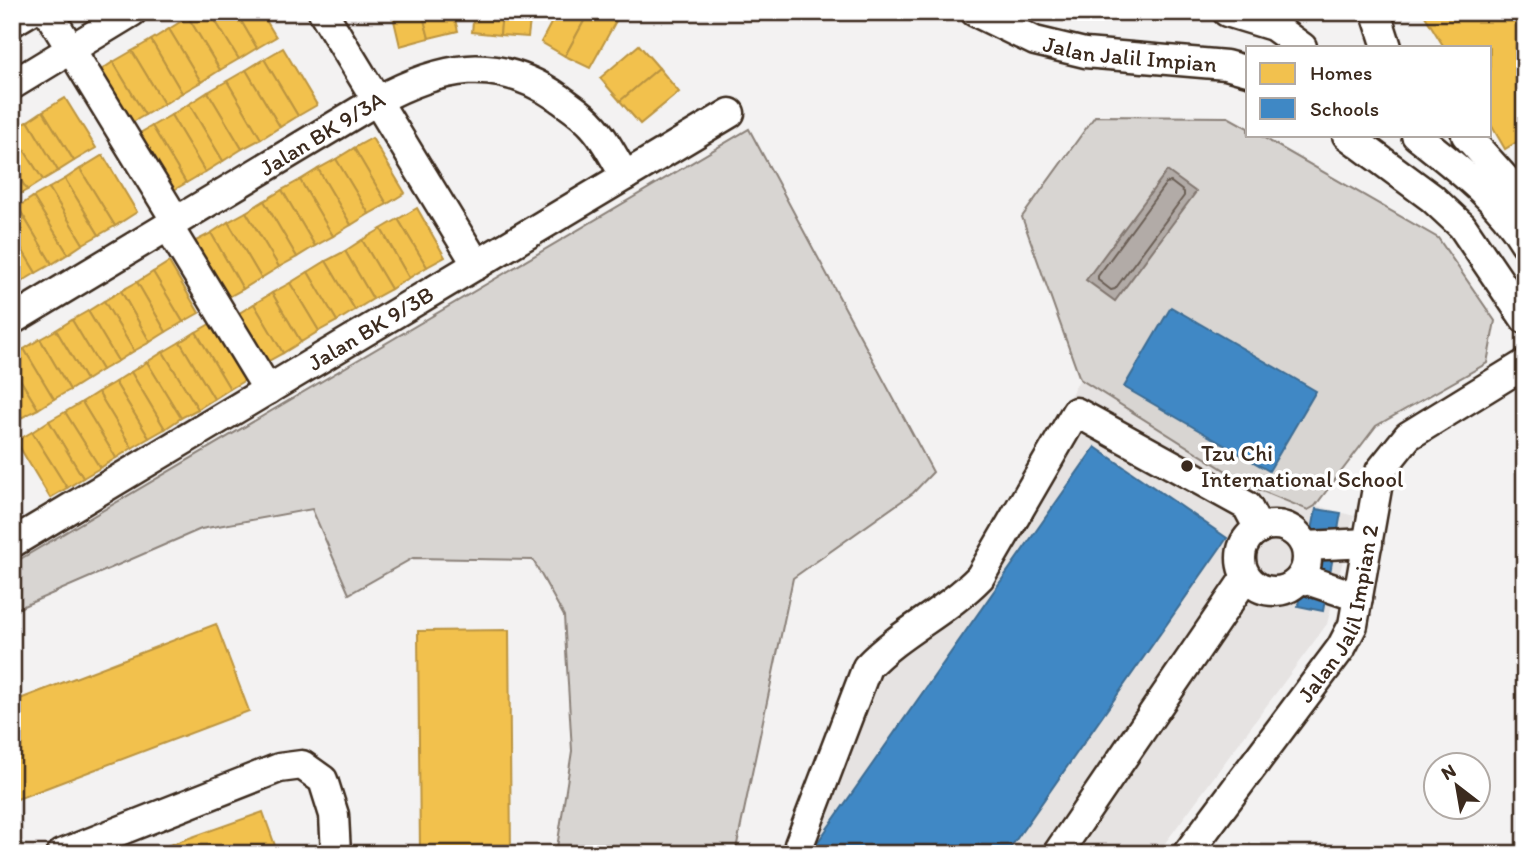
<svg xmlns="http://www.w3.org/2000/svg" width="1537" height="866" font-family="Itim,sans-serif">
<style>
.built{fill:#e6e3e2}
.green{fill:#d8d5d2;stroke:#8a8078;stroke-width:2}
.water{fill:#b2aba7;stroke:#827770;stroke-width:2}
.homes{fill:#f2c14e;stroke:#bb9440;stroke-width:2}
.schools{fill:#3f88c5;stroke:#3e6c93;stroke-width:2}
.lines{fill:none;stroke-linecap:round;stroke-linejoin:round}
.shore{stroke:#6b5e55;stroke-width:2}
.minor-casing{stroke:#3b2a1e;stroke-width:33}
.minor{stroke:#fff;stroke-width:28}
.poi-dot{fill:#3b2a1e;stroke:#fff;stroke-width:2.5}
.labels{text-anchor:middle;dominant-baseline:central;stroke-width:7;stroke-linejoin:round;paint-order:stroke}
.street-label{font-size:23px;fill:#3b2a1e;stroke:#fff}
.poi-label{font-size:23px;fill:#3b2a1e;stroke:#fff;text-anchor:start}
</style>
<rect width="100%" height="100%" fill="#f3f2f2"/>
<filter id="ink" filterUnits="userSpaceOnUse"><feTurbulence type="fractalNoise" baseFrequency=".0143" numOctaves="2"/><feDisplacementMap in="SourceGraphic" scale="14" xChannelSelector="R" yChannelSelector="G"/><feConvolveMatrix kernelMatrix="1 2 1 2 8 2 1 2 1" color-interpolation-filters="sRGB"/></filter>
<g filter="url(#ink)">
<polygon class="built" points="1095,116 1228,117 1248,128 1248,135 1259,135 1438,238 1495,321 1487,363 1376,426 1315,505 1354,516 1327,624 1157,854 788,854 784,839 860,653 965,575 1080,379 1022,217"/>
<g class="green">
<polygon points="1095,116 1228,117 1248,128 1248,135 1259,135 1438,238 1495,321 1487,363 1376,426 1315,506 1308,510 1250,486 1080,379 1022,217"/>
<polygon points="749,129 933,472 913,493 793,578 735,854 556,854 572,751 564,616 533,560 413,558 349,594 312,509 201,529 12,611 12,564"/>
</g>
<polygon class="water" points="1167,171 1196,192 1115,301 1086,280"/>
<g class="homes">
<polygon points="197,12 210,12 239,59 220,70 188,17"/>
<polygon points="210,12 236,12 257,48 239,59"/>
<polygon points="236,12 261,12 276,37 257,48"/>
<polygon points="392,12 422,12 429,38 400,46"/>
<polygon points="422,12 453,12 458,31 429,38"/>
<polygon points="474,12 502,12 500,35 472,32"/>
<polygon points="502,12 531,12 528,37 500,35"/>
<polygon points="557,12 589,12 565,56 541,42"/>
<polygon points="589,12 599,12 616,21 590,68 565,56"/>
<polygon points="1431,12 1525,12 1525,137 1505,149 1490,123 1490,47 1444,47 1425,16"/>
<polygon points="188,17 220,70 201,82 169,29"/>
<polygon points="169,29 201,82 182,93 151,40"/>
<polygon points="151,40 182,93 164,104 132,51"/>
<polygon points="639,45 659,68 620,101 600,78"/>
<polygon points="283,48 317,105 298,116 264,59"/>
<polygon points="132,51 164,104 145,115 113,62"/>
<polygon points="264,59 298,116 280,127 246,70"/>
<polygon points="113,62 145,115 126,126 95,74"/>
<polygon points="659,68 679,92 640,124 620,101"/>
<polygon points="246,70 280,127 261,139 227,81"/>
<polygon points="227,81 261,139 242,149 208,92"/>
<polygon points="208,92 242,149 223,161 189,104"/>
<polygon points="65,98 96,148 74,161 43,111"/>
<polygon points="189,104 223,161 205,172 171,115"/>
<polygon points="43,111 74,161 58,171 28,121"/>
<polygon points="171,115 205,172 186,183 152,126"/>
<polygon points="28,121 58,171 43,180 12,131"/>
<polygon points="152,126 186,183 167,194 133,137"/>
<polygon points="12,131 43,180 27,190 12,166"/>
<polygon points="372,138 405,193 387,204 354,148"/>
<polygon points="354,148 387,204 369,214 336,159"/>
<polygon points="103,155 137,212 115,226 80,169"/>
<polygon points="336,159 369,214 351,225 318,169"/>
<polygon points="12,166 27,190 12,199"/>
<polygon points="80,169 115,226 99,235 65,179"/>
<polygon points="318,169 351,225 333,236 300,180"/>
<polygon points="65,179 99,235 83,244 49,188"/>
<polygon points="300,180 333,236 315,246 282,190"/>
<polygon points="49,188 83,244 68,254 33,197"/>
<polygon points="282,190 315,246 297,257 264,201"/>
<polygon points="33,197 68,254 52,264 18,207"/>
<polygon points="264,201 297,257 279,267 246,212"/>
<polygon points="18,207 52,264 36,273 12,233 12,210"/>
<polygon points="417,208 445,257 427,267 398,219"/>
<polygon points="246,212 279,267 261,278 228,222"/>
<polygon points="398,219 427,267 409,278 381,229"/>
<polygon points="228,222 261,278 243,289 211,233"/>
<polygon points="381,229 409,278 391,289 362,240"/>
<polygon points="12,233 36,273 21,282 12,269"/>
<polygon points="211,233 243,289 225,299 192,243"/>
<polygon points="362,240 391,289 373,299 345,251"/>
<polygon points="345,251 373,299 355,310 326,261"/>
<polygon points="326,261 355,310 337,321 308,272"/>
<polygon points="169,262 199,313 183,322 153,272"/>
<polygon points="12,269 21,282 12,288"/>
<polygon points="153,272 183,322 166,332 137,282"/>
<polygon points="308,272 337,321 319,331 290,283"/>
<polygon points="137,282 166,332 150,342 121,291"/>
<polygon points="290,283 319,331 301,342 272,293"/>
<polygon points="121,291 150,342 134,351 104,301"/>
<polygon points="272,293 301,342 283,353 254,304"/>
<polygon points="104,301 134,351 118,361 88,311"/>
<polygon points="254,304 283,353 265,363 236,315"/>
<polygon points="88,311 118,361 102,370 72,320"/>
<polygon points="72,320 102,370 86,380 56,330"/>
<polygon points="213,322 247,379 230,389 196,332"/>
<polygon points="56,330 86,380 70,390 40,339"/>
<polygon points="196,332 230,389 214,399 180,342"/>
<polygon points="40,339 70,390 54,399 24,349"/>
<polygon points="180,342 214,399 198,409 163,352"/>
<polygon points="24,349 54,399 38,409 12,366 12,356"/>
<polygon points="163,352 198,409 181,418 147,362"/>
<polygon points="147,362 181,418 165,429 131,372"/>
<polygon points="12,366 38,409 21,418 12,403"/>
<polygon points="131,372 165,429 149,438 115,382"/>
<polygon points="115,382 149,438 132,448 98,392"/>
<polygon points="98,392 132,448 116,458 82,402"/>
<polygon points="82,402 116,458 100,468 65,412"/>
<polygon points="12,403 21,418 12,424"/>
<polygon points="65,412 100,468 83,478 49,421"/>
<polygon points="49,421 83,478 67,488 32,432"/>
<polygon points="32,432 67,488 50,498 16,441"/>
<polygon points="216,624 249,711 12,801 12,702"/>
<polygon points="509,630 511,854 420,854 418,631"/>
<polygon points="263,812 278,854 153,854 152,851"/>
</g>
<g class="schools">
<polygon points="1171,307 1316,391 1269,471 1124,387"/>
<polygon points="1095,447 1227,538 1006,854 826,854 815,846"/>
<polygon points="1316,509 1341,513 1323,611 1298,606"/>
</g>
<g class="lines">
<polygon class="shore" points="1171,182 1184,192 1184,196 1115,289 1111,290 1098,280 1098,276 1166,183"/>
<defs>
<g id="minor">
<polyline points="48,12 176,221"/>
<polyline points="323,12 477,265"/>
<path id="s1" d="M975,12l60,29 50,12 141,12 22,6"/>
<polyline points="1227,12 1273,26 1302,47"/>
<polyline points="1379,12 1377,16 1387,47"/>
<polyline points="12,22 29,12"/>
<polyline points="12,85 132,12"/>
<polyline points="1347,135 1432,198 1462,226 1525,319"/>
<path d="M1416,135c40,32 82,63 109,108"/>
<polyline points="1466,135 1525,201"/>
<polyline points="168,226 268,390"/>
<path id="s2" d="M12,320l364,-219c65,-35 120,-47 183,-3 12,9 25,17 34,28 13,14 22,34 32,50"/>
<circle cx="1274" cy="558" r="33"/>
<path id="s3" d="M12,543l718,-430"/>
<polyline points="1306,546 1368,543"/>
<polyline points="1301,578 1358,597"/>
<polyline points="61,854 279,768 302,765 323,780 334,815 336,854"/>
<path d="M801,854l-2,-9 68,-178c34,-36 78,-54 113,-90l96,-165 171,94 12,23"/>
<polyline points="1057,854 1246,577"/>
<path id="s4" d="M1187,854l154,-206 12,-23 27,-154 28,-35 117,-72"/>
</g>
</defs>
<use href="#minor" class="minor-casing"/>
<use href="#minor" class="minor"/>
</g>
</g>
<circle class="poi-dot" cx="1187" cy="466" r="7"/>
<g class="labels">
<g class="street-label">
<text stroke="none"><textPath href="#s1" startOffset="163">Jalan Jalil Impian</textPath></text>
<text stroke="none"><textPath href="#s2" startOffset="362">Jalan BK 9/3A</textPath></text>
<text stroke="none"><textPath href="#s3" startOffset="418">Jalan BK 9/3B</textPath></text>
<text stroke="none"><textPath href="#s4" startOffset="289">Jalan Jalil Impian 2</textPath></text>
</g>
<g class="poi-label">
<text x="1201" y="453">Tzu Chi<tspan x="1201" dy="26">International School</tspan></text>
</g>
</g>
<rect width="1537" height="866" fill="none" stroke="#fff" stroke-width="42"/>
<rect x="21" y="21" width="1495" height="824" fill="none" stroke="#3b2a1e" stroke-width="2.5" filter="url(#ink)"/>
<rect x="1246" y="46" width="245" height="91" fill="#ffffff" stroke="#b1aaa5" stroke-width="2"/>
<rect x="1260" y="63" width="35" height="21" fill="#f2c14e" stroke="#b1aaa5" stroke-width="2"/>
<text x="1310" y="80" font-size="21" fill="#3b2a1e">Homes</text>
<rect x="1260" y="98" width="35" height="21" fill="#3f88c5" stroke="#b1aaa5" stroke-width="2"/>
<text x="1310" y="116" font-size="21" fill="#3b2a1e">Schools</text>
<g transform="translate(1457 786) rotate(329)"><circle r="33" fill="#ffffff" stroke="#b1aaa5" stroke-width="2"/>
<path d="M0-5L12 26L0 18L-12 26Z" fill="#3b2a1e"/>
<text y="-10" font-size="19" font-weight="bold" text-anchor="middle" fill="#3b2a1e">N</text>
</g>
</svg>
